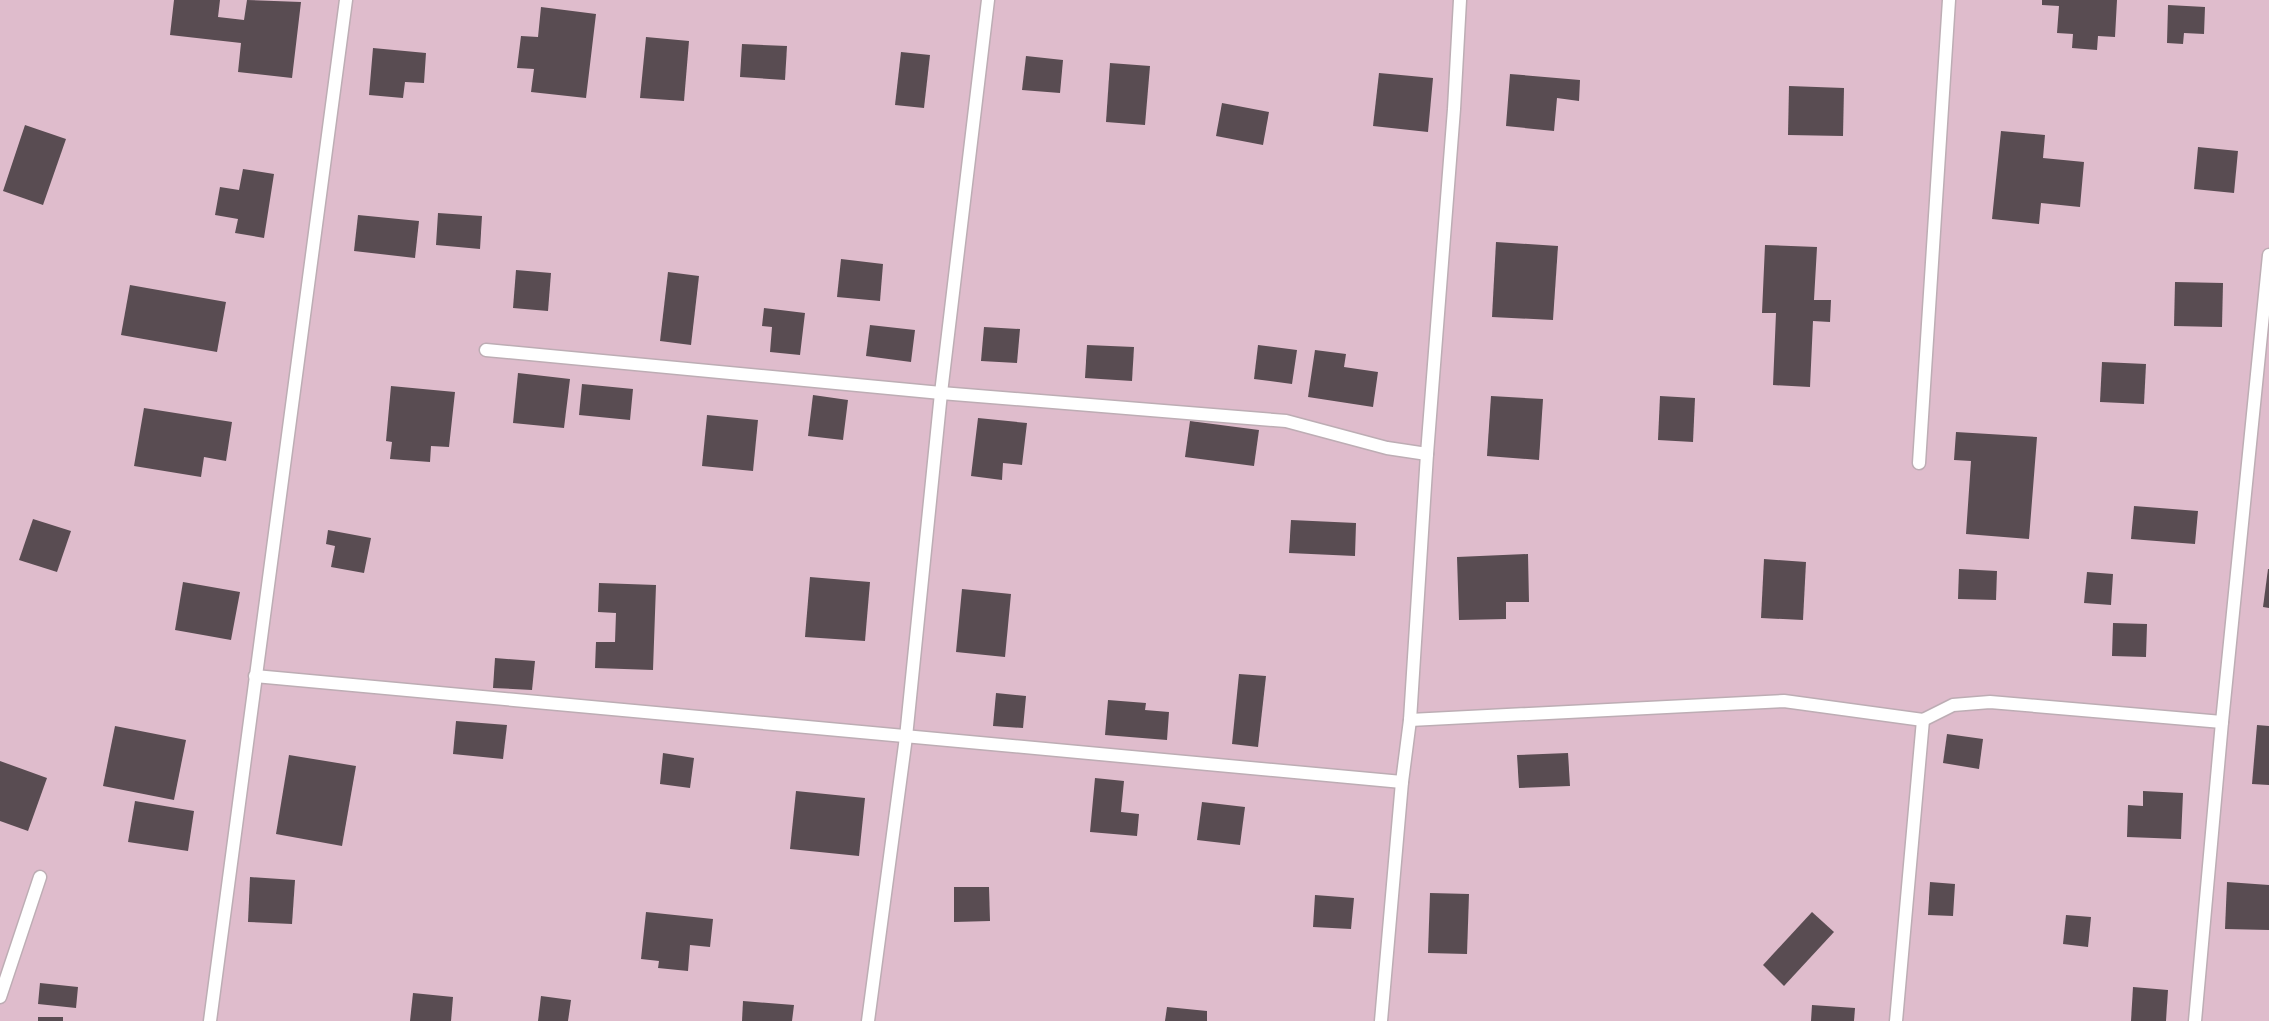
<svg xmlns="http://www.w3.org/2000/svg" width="2269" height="1021" font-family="'PT Sans',sans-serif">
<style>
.green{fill:#dfbccc}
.building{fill:#594c52}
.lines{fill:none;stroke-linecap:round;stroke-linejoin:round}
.service-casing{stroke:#bdadb4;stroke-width:15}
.service{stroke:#fff;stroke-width:12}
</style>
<rect width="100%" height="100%" fill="#f1e0e7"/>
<rect class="green" x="0" y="0" width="2269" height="1021"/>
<g class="building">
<polygon points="174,0 220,0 218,17 244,20 247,0 301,2 292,78 238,72 241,43 170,35"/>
<polygon points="2042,0 2117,0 2115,37 2098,36 2097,50 2072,48 2073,34 2057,33 2059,6 2042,5"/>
<polygon points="2168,5 2205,7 2204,34 2184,33 2183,44 2167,43"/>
<polygon points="541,7 596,14 586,98 531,92 534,69 517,68 521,36 538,37"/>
<polygon points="646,37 689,41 684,101 640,98"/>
<polygon points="742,44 787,46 785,80 740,77"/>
<polygon points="373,48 426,53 424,83 405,82 403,98 369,95"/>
<polygon points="901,52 930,55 924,108 895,105"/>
<polygon points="1026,56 1063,60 1060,93 1022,90"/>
<polygon points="1110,63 1150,66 1145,125 1106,122"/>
<polygon points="1379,73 1433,78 1428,132 1373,126"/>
<polygon points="1510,74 1580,80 1579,101 1557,98 1554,131 1506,126"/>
<polygon points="1789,86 1844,88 1843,136 1788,135"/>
<polygon points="1222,103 1269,112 1263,145 1216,136"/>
<polygon points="25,125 66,139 43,205 3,191"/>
<polygon points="2001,131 2045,135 2043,158 2084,162 2080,207 2041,203 2039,224 1992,219"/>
<polygon points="2198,147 2238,151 2234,193 2194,189"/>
<polygon points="243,169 274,174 264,238 235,233 238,219 215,215 220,187 239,190"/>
<polygon points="438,213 482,216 480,249 436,245"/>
<polygon points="358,215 419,221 415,258 354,251"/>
<polygon points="1496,242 1558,246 1553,320 1492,317"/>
<polygon points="1765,245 1817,247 1814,300 1831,300 1830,322 1813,321 1810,387 1773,385 1776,313 1762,313"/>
<polygon points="841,259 883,264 880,301 837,297"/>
<polygon points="516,270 551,273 548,311 513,308"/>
<polygon points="668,272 699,276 691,345 660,341"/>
<polygon points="2175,282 2223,283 2222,327 2174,326"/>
<polygon points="130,285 226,302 217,352 121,335"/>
<polygon points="764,308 805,313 800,355 770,352 772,327 762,326"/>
<polygon points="870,325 915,330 911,362 866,356"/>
<polygon points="984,327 1020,329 1017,363 981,361"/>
<polygon points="1087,345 1134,347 1132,381 1085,378"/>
<polygon points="1258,345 1297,350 1292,384 1254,379"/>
<polygon points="1315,350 1346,354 1344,367 1378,372 1373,407 1308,397"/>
<polygon points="2102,362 2146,364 2144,404 2100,402"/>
<polygon points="518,373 570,379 564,428 513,423"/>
<polygon points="582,384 633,389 630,420 579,415"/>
<polygon points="391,386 455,392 449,447 431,446 430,462 390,459 392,442 386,441"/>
<polygon points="813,395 848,400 843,440 808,436"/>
<polygon points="1491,396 1543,399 1539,460 1487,456"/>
<polygon points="1660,396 1695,398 1693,442 1658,440"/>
<polygon points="144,408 232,422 226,461 204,457 201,477 134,466"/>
<polygon points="707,415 758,420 753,471 702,466"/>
<polygon points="978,418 1027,423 1022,465 1003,463 1002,480 971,476"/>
<polygon points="1190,421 1259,430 1254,466 1185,457"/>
<polygon points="1956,432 2037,437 2029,539 1966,534 1971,461 1954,460"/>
<polygon points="2134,506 2198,511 2195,544 2131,539"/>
<polygon points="33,519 71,531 57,572 19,560"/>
<polygon points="1291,520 1356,523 1355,556 1289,553"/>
<polygon points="328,530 371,538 364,573 331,567 335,546 326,544"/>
<polygon points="1528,554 1529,602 1506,602 1506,619 1459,620 1457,557"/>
<polygon points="1764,559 1806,562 1803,620 1761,618"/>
<polygon points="1959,569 1997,571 1996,600 1958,599"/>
<polygon points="2268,569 2269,569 2269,608 2263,607"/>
<polygon points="2087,572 2113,574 2111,605 2084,603"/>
<polygon points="810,577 870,582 865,641 805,637"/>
<polygon points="183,582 240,592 231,640 175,630"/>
<polygon points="599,583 656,585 653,670 595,668 596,642 615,642 616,613 598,612"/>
<polygon points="962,589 1011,594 1005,657 956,652"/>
<polygon points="2113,623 2147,624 2146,657 2112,656"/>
<polygon points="495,658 535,661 532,690 493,688"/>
<polygon points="1239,674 1266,676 1258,747 1232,744"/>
<polygon points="996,693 1026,696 1023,728 993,726"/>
<polygon points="1108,700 1146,703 1145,710 1169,712 1167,740 1105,735"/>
<polygon points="456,721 507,725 503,759 453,754"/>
<polygon points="2257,725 2269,726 2269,785 2252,784"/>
<polygon points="115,726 186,740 174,800 103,786"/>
<polygon points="1947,734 1983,739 1979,769 1943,763"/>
<polygon points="663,753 694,758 690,788 660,784"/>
<polygon points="1568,753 1570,786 1519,788 1517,755"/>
<polygon points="289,755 356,766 342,846 276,834"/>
<polygon points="0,761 47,778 28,831 0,821"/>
<polygon points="1095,778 1124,781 1121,812 1139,814 1137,836 1090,832"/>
<polygon points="796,791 865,798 859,856 790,849"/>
<polygon points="2143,791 2183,793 2181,839 2127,837 2128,805 2143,806"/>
<polygon points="135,801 194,811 188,851 128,842"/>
<polygon points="1202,802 1245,807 1240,845 1197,840"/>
<polygon points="250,877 295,880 292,924 248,922"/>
<polygon points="1930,882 1955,884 1953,916 1928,915"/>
<polygon points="2227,882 2269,885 2269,930 2225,929"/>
<polygon points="954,887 989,887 990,921 954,922"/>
<polygon points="1430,893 1469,894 1467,954 1428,953"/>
<polygon points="1315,895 1354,898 1351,929 1313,927"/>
<polygon points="646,912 713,919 710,947 690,945 688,971 658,968 659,961 641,959"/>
<polygon points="1812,912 1834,932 1784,986 1763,965"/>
<polygon points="2066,915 2091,917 2088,947 2063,944"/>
<polygon points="40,983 78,987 76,1008 38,1004"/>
<polygon points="2133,987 2168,990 2166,1021 2131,1021"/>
<polygon points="413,993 453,997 451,1021 410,1021"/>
<polygon points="541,996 571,1000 568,1021 538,1021"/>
<polygon points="743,1001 794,1005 792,1021 742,1021"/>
<polygon points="1812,1005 1855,1008 1854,1021 1811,1021"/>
<polygon points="1167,1007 1207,1011 1207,1021 1165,1021"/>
<rect x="38" y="1017" width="25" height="4"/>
</g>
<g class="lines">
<defs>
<g id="service">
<polyline points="486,350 941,393 1286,421 1387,448 1427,454"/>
<polyline points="1919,463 1949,0"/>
<polyline points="255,676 1402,782"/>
<polyline points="1410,720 1784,701 1923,720 1953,705 1990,702 2222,722"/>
<polyline points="0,997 40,877"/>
<polyline points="210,1021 346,0"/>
<polyline points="868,1021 906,737 941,393 988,0"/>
<polyline points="1381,1021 1402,782 1410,720 1427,454 1454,109 1460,0"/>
<polyline points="1896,1021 1923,720"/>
<polyline points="2195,1021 2222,722 2269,255"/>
</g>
</defs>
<use href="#service" class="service-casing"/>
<use href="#service" class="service"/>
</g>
</svg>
